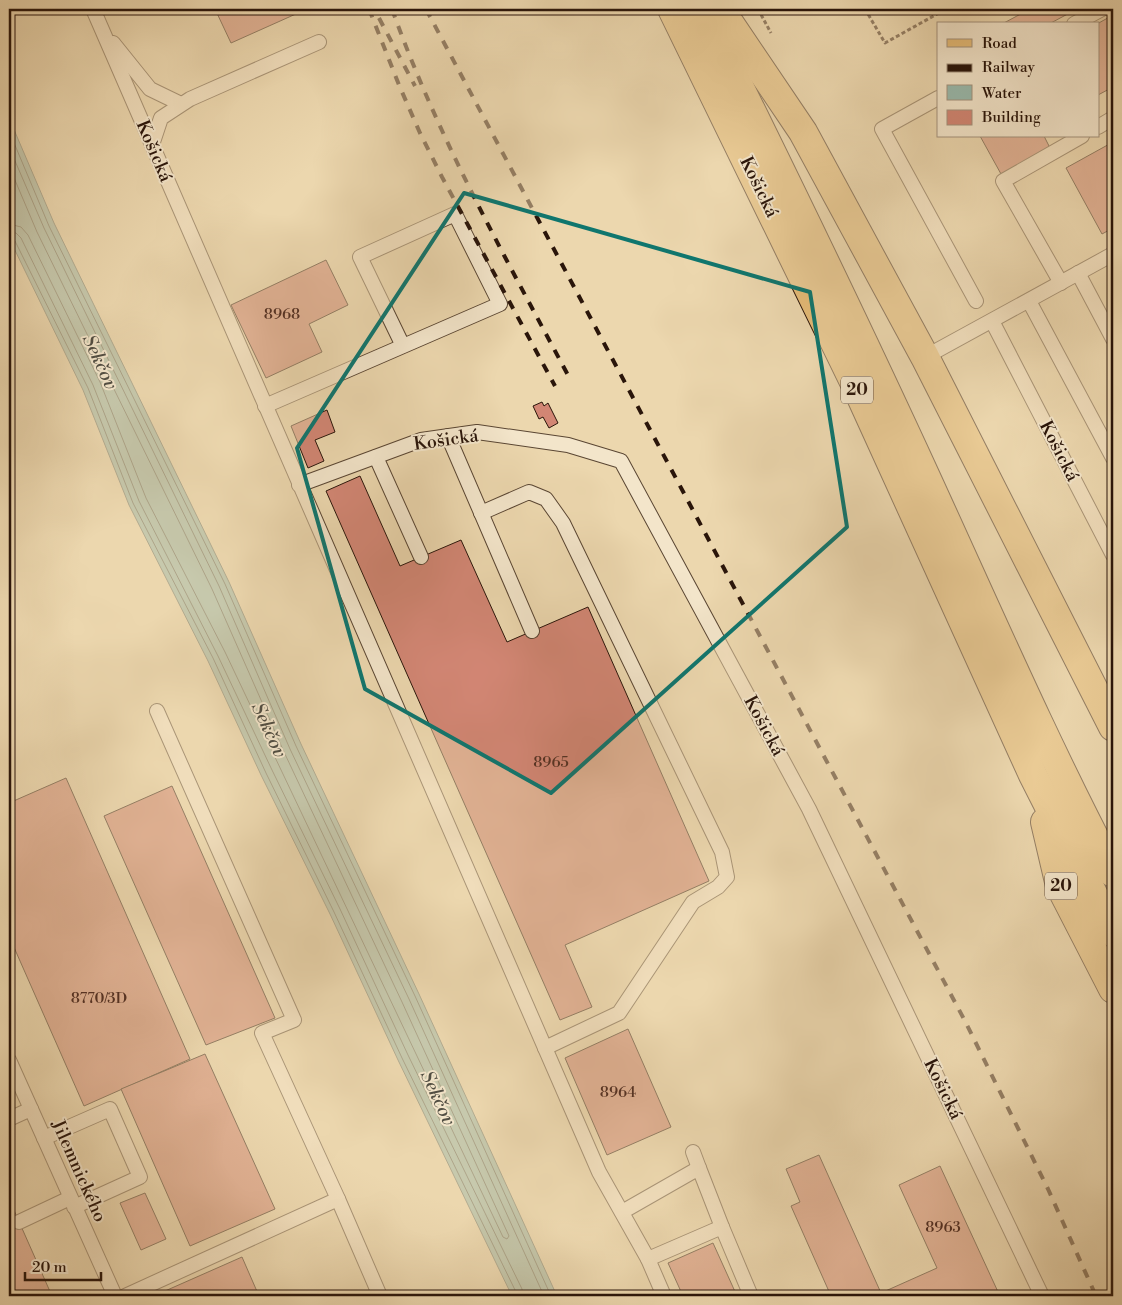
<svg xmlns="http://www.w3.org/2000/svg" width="1122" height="1305" font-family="'Libre Bodoni',serif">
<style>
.water{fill:#99b9ac;stroke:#6d776b}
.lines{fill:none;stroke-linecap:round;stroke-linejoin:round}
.shore{stroke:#62675b;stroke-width:1}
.building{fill:#d28674;stroke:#2a150a}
.lane-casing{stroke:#5a4633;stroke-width:16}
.primary-casing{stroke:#2a150a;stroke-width:30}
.path{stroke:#2a150a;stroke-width:3;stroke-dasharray:4 2.5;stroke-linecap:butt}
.lane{stroke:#f3e5ca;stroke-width:14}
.primary{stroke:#e6bc77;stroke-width:28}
.rail{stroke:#2a150a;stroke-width:4;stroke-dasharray:9 9;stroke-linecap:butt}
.marked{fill:none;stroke:#0f766e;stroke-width:4;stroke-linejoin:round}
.labels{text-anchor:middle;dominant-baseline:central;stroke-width:4;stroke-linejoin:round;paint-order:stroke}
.number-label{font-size:15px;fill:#543124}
.shield{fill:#f3e5ca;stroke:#665344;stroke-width:1}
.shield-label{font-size:16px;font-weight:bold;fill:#2a150a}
.street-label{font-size:18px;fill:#2a150a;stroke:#f3e5ca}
.water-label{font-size:19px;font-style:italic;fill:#514e43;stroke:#f3e5ca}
</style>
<rect width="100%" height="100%" fill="#ecd7ae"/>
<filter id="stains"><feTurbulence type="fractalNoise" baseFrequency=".004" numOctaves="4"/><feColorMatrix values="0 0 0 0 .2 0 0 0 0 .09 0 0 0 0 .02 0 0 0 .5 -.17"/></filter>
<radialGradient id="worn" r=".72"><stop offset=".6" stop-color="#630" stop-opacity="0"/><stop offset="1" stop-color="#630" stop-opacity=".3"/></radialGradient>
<polygon class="water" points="9,118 54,223 229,582 301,744 419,994 557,1296 512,1296 398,1060 330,914 261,775 208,661 129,505 83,390 9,238"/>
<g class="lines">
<g class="shore">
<polyline points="9,131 49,226 225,584 296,746 415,996 551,1296"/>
<polyline points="9,147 44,228 219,586 290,749 409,999 544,1296"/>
<polyline points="9,166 37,232 212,589 284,752 402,1002 509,1236 507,1239 503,1237 225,652 146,498 100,382 28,235 21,227 9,224"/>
<polyline points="9,231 16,233 21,238 93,385 139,501 218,656 272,770 340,909 408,1055 522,1289 523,1296"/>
<polyline points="9,238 15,241 88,388 133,503 213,658 266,773 334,912 402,1058 516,1292 517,1296"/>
</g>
</g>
<g class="building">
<polygon points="215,9 307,9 231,43"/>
<polygon points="1030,9 1077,9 1049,24 1002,24"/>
<polygon points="1113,15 1113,87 1098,95 1098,24 1097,24"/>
<polygon points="980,136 1044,136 1050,148 1001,174"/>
<polygon points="1113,142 1113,228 1102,234 1066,168"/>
<polygon points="326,260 348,305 309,324 322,352 266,378 231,305"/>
<polygon points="542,402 544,406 548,403 558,423 549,428 543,417 539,419 533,406"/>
<polygon points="327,410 335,432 315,440 324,461 308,468 291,426"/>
<polygon points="360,476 400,566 461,540 507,642 588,607 709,881 565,945 592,1007 560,1020 326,491"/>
<polygon points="66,778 190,1059 84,1106 9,936 9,803"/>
<polygon points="172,786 275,1018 206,1045 104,816"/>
<polygon points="628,1029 671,1127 607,1155 565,1058"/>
<polygon points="205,1054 275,1209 190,1246 121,1089"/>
<polygon points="819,1155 881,1293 883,1296 831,1296 791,1206 800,1202 786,1169"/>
<polygon points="940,1166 999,1294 995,1296 883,1296 881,1293 937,1268 899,1185"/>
<polygon points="145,1193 166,1239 141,1250 120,1203"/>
<polygon points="9,1199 52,1296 9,1296"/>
<polygon points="713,1243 737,1296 683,1296 668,1263"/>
<polygon points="242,1257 259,1296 168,1296 165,1291"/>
</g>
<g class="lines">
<defs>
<g id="lane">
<polyline points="93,9 599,1172 648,1259"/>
<polyline points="1074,24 1102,9"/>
<polyline points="113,43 150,89 181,104"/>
<polyline points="938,98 882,129 976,301"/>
<polyline points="1098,127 1113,118"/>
<polyline points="152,145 161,118 190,99 319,42"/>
<polyline points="1078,273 1113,339"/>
<polyline points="1061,283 1003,181 1082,136"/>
<polyline points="1029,301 1113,458"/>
<polyline points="992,321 1113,555"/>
<polyline points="925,357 1113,254"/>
<polyline points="265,406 500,304 455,214 360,257 403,346"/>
<polyline points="448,436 532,631"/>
<polyline points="376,457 421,557"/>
<polyline points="299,485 421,440 477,432 568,445 621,461 809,809 1042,1296"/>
<polyline points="481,513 529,492 546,499 563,523 722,852 727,877 718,887 693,902 619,1013 545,1048"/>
<polyline points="9,1060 115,1296"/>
<polyline points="9,1119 31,1109"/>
<polyline points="44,1138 110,1109 140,1177 74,1207"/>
<polyline points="693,1152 699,1168"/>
<polyline points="338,1199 380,1296"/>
<polyline points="622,1212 699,1168 722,1227"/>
<polyline points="19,1222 70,1198"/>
<polyline points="125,1296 338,1199 262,1033 294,1020 157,711"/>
<polyline points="664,1296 648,1259 722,1227 751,1296"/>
</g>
<g id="primary">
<polyline points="672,9 856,386 1033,775 1113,933"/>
<path d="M701,9c77,155 153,311 225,468 61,133 119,267 187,396"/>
<polyline points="720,9 803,132 925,357 1113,727"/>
<polyline points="1045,822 1060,886 1113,989"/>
</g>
</defs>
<use href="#lane" class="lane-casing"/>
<use href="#primary" class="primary-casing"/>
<g class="path">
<polyline points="758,9 771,33"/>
<polyline points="865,9 885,43 946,9"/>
</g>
<use href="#lane" class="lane"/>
<use href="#primary" class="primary"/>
<g class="rail">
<polyline points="369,9 399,85 420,133 442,177 555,386"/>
<path d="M392,9c46,129 113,248 177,368"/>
<polyline points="426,9 965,1021 1048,1189 1096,1296"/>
<polyline points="379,18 415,86"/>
</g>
</g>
<path d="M0 0H1122V1305H0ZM464,193l346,99 37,235 -296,266 -186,-104 -68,-241z" fill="#ecd7ae" fill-opacity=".55" fill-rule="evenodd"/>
<path class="marked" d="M464,193l346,99 37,235 -296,266 -186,-104 -68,-241z"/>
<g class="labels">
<g class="number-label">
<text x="282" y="314">8968</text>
<text x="551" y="762">8965</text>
<text x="99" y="998">8770/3D</text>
<text x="618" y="1092">8964</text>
<text x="943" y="1227">8963</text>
</g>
<g class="shield">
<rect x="841" y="376.5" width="32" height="27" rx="4"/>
<rect x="1045" y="872.5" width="32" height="27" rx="4"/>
</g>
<g class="shield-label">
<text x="857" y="390">20</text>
<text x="1061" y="886">20</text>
</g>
<g class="street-label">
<text transform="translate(154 151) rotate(67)">Košická</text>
<text transform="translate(759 187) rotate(64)">Košická</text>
<text transform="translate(446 440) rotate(-8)">Košická</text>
<text transform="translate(1059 451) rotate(63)">Košická</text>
<text transform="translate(764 726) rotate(62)">Košická</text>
<text transform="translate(943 1089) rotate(64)">Košická</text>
<text transform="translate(79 1171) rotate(66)">Jilemnického</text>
</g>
<g class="water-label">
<text transform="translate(100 362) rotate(65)">Sekčov</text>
<text transform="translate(269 730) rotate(65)">Sekčov</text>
<text transform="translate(438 1098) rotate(65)">Sekčov</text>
</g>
</g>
<rect width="1122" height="1305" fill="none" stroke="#ecd7ae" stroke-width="30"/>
<rect x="10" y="10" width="1102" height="1285" fill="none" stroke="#2a150a" stroke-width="2.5"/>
<rect x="15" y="15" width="1092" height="1275" fill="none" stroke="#2a150a"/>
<rect x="937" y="22" width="162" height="115" fill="#f3e5ca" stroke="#a3927d"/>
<rect x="947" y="39" width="25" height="8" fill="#e6bc77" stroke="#a3927d"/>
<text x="982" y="48" font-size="15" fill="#2a150a">Road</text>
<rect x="947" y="64" width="25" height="8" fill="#2a150a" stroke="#a3927d"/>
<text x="982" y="72" font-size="15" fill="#2a150a">Railway</text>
<rect x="947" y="85" width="25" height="15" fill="#99b9ac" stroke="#a3927d"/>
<text x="982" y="98" font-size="15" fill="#2a150a">Water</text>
<rect x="947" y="110" width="25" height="15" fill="#d28674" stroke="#a3927d"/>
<text x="982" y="122" font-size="15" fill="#2a150a">Building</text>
<path d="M25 1272v8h76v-8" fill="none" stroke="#2a150a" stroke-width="2.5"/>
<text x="32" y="1272" font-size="15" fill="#2a150a" stroke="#f3e5ca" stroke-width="4" paint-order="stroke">20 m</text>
<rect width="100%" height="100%" filter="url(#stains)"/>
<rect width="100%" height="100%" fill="url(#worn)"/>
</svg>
